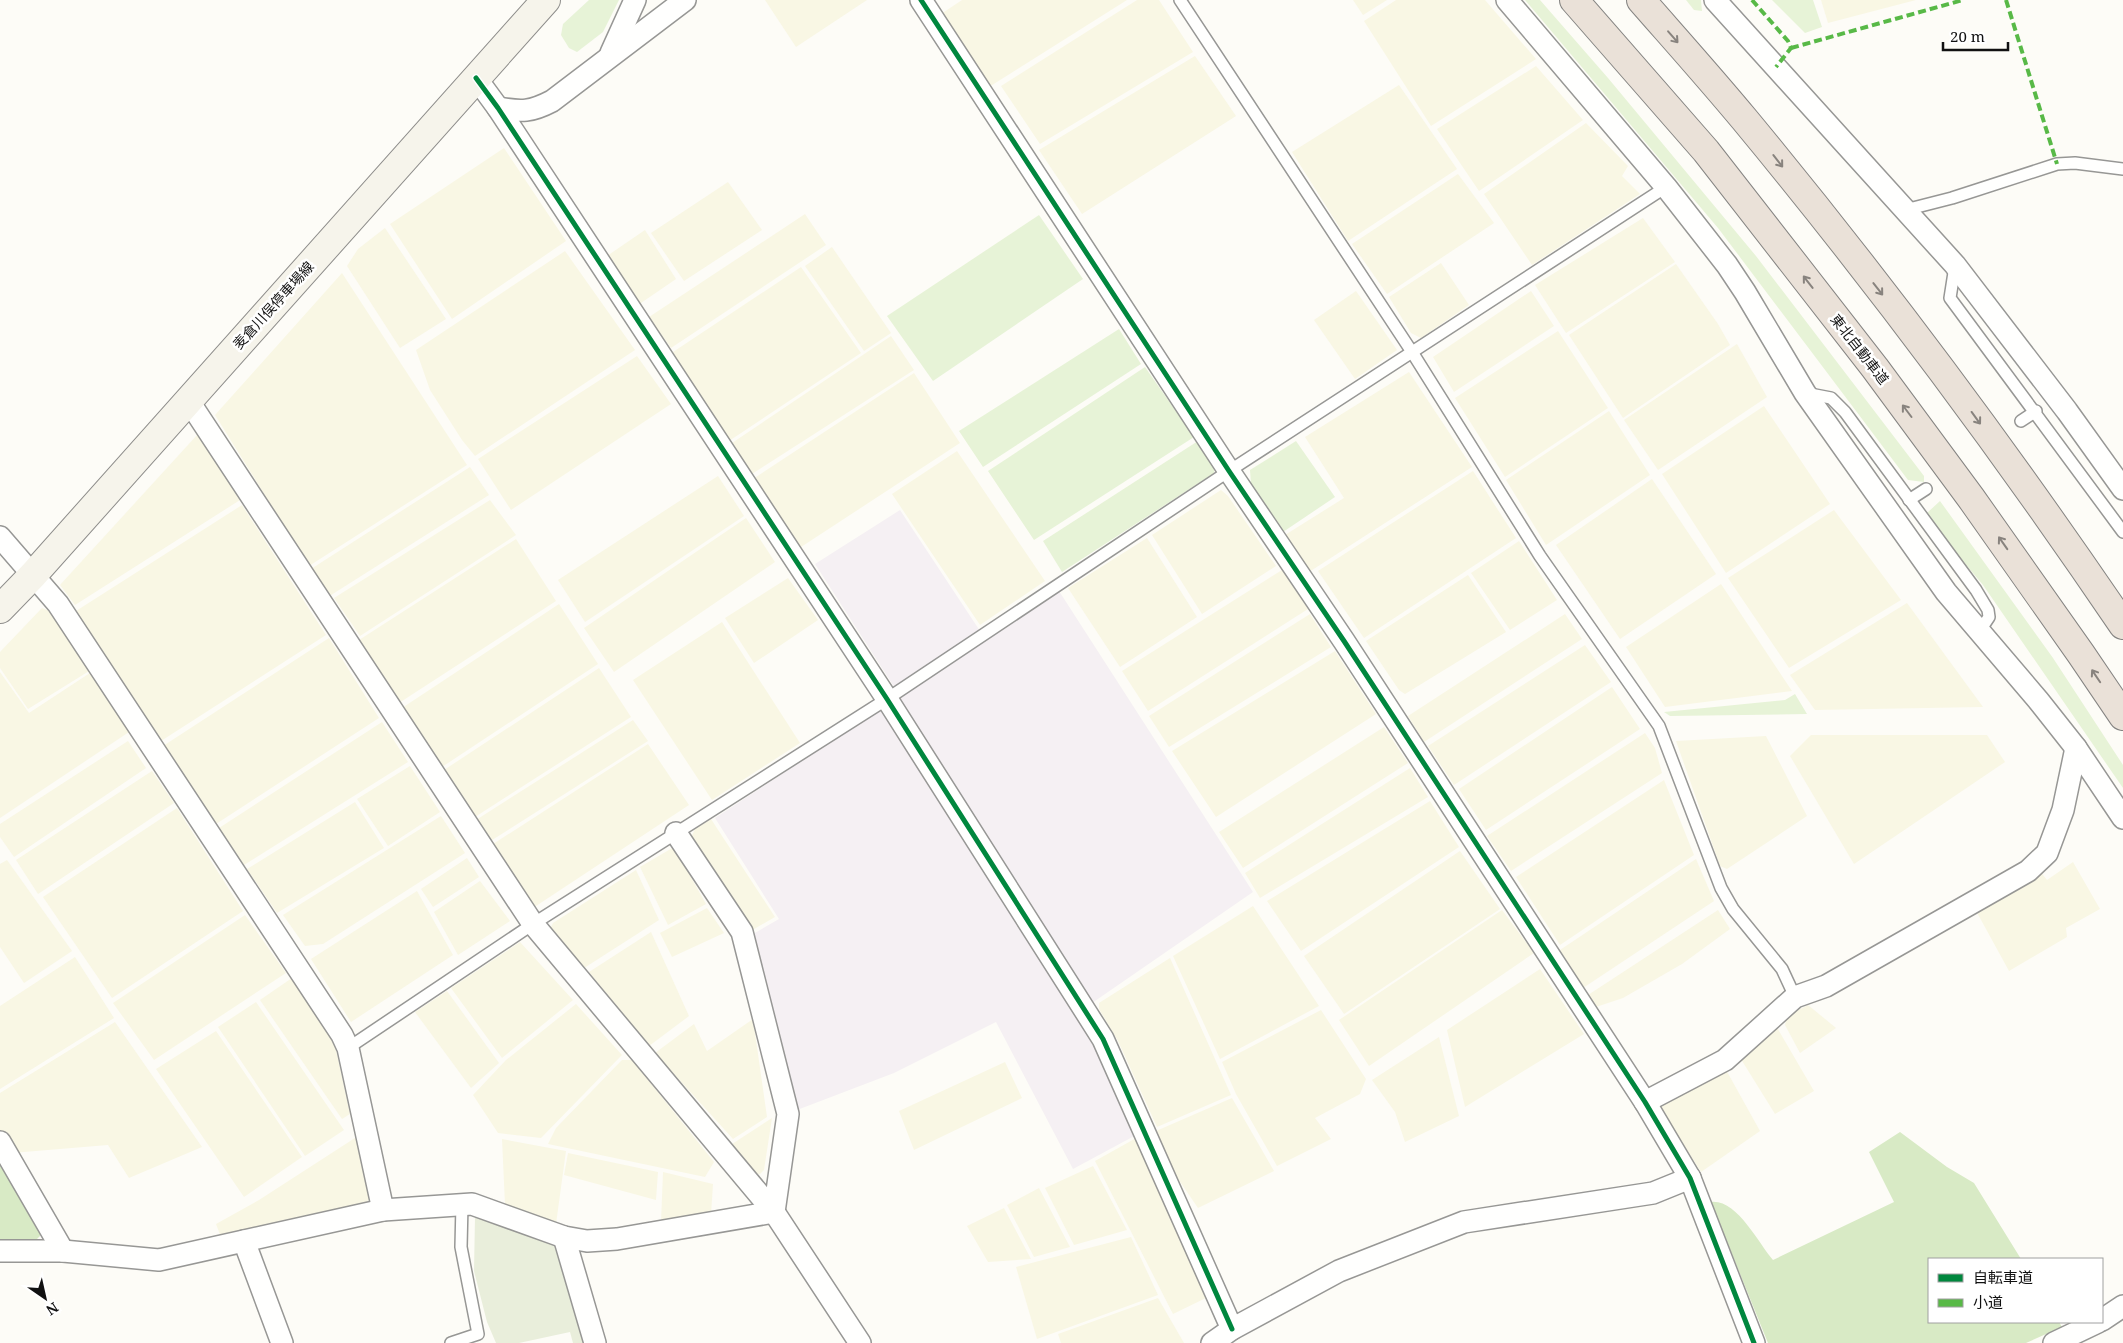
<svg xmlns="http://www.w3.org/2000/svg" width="2123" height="1343" font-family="'Noto Serif','Noto Sans JP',serif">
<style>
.industrial{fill:#f5f0f3}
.farmland{fill:#f9f7e4}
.green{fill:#e7f3d7}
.forest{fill:#d8eac5}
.cemetery{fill:#e9eedb}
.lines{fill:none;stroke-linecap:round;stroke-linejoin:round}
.lane-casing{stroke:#979795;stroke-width:14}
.street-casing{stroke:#979795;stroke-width:24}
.secondary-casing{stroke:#8e8d8b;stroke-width:30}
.highway-casing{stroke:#858482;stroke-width:30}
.lane{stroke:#fffffe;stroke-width:11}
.street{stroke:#fffffe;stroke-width:21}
.secondary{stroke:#f6f4eb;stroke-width:28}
.highway{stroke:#eae1d8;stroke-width:28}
.quiet{stroke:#58b947;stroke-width:4;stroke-dasharray:8 4;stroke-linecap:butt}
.cycleway-casing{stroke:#fff;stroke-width:8}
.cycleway{stroke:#00873e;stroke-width:5}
.oneway{stroke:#88837e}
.labels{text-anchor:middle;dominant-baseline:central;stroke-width:5;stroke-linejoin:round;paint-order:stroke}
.street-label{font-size:14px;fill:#111;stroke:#fff}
</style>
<rect width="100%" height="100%" fill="#fdfcf7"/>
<polygon class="industrial" points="900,510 986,640 1059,591 1253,892 1079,1012 1138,1134 1073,1169 996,1022 894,1073 797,1110 748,937 779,919 715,818 900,696 815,564"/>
<g class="farmland">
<polygon points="765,0 867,0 796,47"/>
<polygon points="962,0 1127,0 989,87 941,14"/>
<polygon points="1137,0 1159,0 1193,52 1040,144 1001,86"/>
<polygon points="1353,0 1387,0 1363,15"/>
<polygon points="1396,0 1485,0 1536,59 1431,126 1364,21"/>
<polygon points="1821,0 1916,0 1828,23"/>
<polygon points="1195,56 1236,116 1082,214 1039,150"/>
<polygon points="1536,66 1583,120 1479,191 1437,129"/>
<polygon points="1399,85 1457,169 1348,241 1292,152"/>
<polygon points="1586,123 1628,166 1622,176 1640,194 1532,265 1484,194"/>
<polygon points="504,148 566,241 452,319 390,224"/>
<polygon points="1458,174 1494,223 1387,294 1352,244"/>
<polygon points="728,182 762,230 684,281 651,233"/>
<polygon points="805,214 826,245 671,348 649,317"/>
<polygon points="1643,218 1675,262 1566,333 1535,285"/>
<polygon points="385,228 446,319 400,348 347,266 358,249"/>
<polygon points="645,230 676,279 638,305 607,256"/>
<polygon points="832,247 891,333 864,351 805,266"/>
<polygon points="565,251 635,350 475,456 462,440 430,390 416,350"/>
<polygon points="1441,263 1469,305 1421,338 1411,333 1389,297"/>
<polygon points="1676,264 1718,324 1730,345 1623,418 1569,335"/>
<polygon points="801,267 861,353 726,443 670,354"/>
<polygon points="342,273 467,465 309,566 215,415"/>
<polygon points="1356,291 1397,350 1355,379 1314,320"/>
<polygon points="1531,291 1554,326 1454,392 1433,357"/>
<polygon points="1558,331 1608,408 1505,477 1455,398"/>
<polygon points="891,336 914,370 752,474 732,443"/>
<polygon points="1737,344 1767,397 1658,470 1624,420"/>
<polygon points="637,356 671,404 511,510 478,459"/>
<polygon points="1409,372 1472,467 1309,572 1285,535 1344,498 1305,437"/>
<polygon points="914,373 960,443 798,549 753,479"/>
<polygon points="1764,406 1830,504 1726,573 1662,474"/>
<polygon points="1609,411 1650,475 1546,545 1506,480"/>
<polygon points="198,434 240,500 75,605 60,585"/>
<polygon points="957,451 1045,581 980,625 892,494"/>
<polygon points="470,467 489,495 328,597 311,569"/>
<polygon points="1473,471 1516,538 1364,638 1318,571"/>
<polygon points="718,476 744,516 585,622 558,580"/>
<polygon points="1652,479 1716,574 1620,639 1556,545"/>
<polygon points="1221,490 1228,496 1276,566 1202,614 1152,535"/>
<polygon points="490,500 516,535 360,636 334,598"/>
<polygon points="242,505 326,635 161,741 76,611"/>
<polygon points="1834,510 1901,600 1789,668 1728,578"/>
<polygon points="746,518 775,562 614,672 584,628"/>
<polygon points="1147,538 1197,617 1120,667 1068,588"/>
<polygon points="516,539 556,601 399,703 359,640"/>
<polygon points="1519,541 1557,600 1510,630 1471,573"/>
<polygon points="1282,570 1308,609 1148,711 1122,671"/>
<polygon points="1468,575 1506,632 1405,694 1399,690 1366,641"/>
<polygon points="788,578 818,620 754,663 725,618"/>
<polygon points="1721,584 1792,691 1665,707 1626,647"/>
<polygon points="1907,603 1983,707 1815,710 1790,675"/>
<polygon points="559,604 598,664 442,767 402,708"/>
<polygon points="42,608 58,614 94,668 28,709 0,668 0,652"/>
<polygon points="1310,614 1331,647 1169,747 1149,716"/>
<polygon points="1565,614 1582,639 1424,742 1408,716"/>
<polygon points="722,622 800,743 712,800 633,680"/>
<polygon points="329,638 379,718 216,824 163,746"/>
<polygon points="1585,645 1611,682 1454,785 1428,746"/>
<polygon points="1335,651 1376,714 1216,817 1172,751"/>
<polygon points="599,668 631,717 475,817 444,770"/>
<polygon points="93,671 132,730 0,818 0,672 29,713"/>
<polygon points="1612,687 1640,729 1486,830 1459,789"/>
<polygon points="633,720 648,741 489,842 476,820"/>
<polygon points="382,722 408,762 244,865 219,828"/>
<polygon points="1384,727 1408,763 1243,868 1219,832"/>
<polygon points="1645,733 1655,748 1662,773 1511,871 1487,836"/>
<polygon points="1811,735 1987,735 2005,762 1854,864 1790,756"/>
<polygon points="1766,736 1807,816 1727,869 1720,866 1676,741"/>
<polygon points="128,741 146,768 14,857 0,837 0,824"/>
<polygon points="648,744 689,805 533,908 490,846"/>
<polygon points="410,766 440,812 388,846 357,799"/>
<polygon points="1410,768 1428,797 1260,898 1245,873"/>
<polygon points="152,771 174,803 38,894 16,860"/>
<polygon points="1664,780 1694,855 1560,945 1516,877"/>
<polygon points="1430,801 1459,847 1301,951 1267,901"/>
<polygon points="355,802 384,848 277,913 247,869"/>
<polygon points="177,808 243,911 112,998 43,897"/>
<polygon points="441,816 465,853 323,944 305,946 283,915"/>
<polygon points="711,819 775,917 749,932 690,840 695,829"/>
<polygon points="674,847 706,904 668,925 640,867"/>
<polygon points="1460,851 1500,909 1344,1014 1304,956"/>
<polygon points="467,858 479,877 433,907 421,889"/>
<polygon points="1696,859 1714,901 1583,988 1560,950"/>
<polygon points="7,860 72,951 24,983 0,947 0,864"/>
<polygon points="2073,862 2100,909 2066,928 2067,937 2009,971 1975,909 2040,871 2047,880"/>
<polygon points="636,870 659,920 581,970 550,929 553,923"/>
<polygon points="480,881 510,921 458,955 434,912"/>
<polygon points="417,891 453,955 351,1022 311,959"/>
<polygon points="1253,906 1319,1006 1220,1059 1173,956"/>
<polygon points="707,908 724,933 672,957 660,933"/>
<polygon points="1502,910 1534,953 1369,1066 1339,1020"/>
<polygon points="1718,910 1730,929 1682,964 1623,998 1596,1007 1588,995"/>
<polygon points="245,915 286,973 154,1060 113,1003"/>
<polygon points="651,932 689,1016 649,1046 589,972"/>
<polygon points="520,942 573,1000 502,1058 451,988"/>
<polygon points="75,957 114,1018 0,1089 0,1006"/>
<polygon points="1170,958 1231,1095 1157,1127 1118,1041 1099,1009 1099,1003"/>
<polygon points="1540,969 1584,1034 1465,1107 1447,1030"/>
<polygon points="292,978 335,1045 350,1114 342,1119 260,1000"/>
<polygon points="447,991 499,1063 471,1088 415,1012"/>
<polygon points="256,1002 344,1130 305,1156 218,1027"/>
<polygon points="576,1004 622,1055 541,1138 498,1133 473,1095 506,1060"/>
<polygon points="1808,1005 1836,1028 1800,1053 1785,1025 1787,1016"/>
<polygon points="1321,1010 1366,1079 1360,1094 1315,1118 1331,1139 1277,1166 1236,1094 1222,1062"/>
<polygon points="753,1019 767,1117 733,1139 655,1053 694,1024 707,1051"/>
<polygon points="115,1022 202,1147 129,1178 108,1145 12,1153 0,1132 0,1093"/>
<polygon points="1775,1024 1814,1091 1775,1114 1739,1056"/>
<polygon points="216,1031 302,1157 244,1197 156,1069"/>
<polygon points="1439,1037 1459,1116 1405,1142 1395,1112 1372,1080"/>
<polygon points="622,1060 632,1060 714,1162 705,1177 548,1144 556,1128"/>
<polygon points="1005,1062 1022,1098 914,1150 899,1111"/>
<polygon points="1725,1068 1760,1131 1701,1172 1659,1106"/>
<polygon points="1232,1098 1274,1171 1198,1208 1172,1170 1156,1131"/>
<polygon points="772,1118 764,1170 760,1174 755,1175 729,1146"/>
<polygon points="358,1136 371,1196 362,1209 222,1240 216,1224 259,1200"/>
<polygon points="1138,1137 1208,1297 1173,1314 1095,1161"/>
<polygon points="502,1139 566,1151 556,1224 505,1205"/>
<polygon points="568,1153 658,1172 656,1200 564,1175"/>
<polygon points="1093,1166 1127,1230 1074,1245 1045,1188"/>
<polygon points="663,1172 713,1184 711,1215 661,1222"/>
<polygon points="1039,1188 1070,1247 1034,1257 1007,1205"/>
<polygon points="1004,1208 1031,1259 988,1262 967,1226"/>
<polygon points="1131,1237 1158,1295 1037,1339 1016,1267"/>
<polygon points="1158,1298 1184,1343 1061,1343 1058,1334"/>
</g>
<g class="green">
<polygon points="589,0 619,0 603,32 577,52 569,48 561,35 563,24"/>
<polygon points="1525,0 1540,0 1608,78 1756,256 1924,476 1924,482 1908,480 1718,228"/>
<polygon points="1686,0 1701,0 1702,11 1694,10"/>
<polygon points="1772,0 1813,0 1822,27 1805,33"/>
<polygon points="1039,215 1083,279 933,381 887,316"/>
<polygon points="1119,329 1141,364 983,467 959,431"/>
<polygon points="1145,367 1194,437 1034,540 988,471"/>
<polygon points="1198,441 1215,464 1214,473 1062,572 1043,541"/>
<polygon points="1296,441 1335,497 1283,532 1251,484 1250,470"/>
<polygon points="1940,501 2053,658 2123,765 2123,788 1983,585 1940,534 1927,513"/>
<polygon points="1795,694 1807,714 1670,716 1664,712 1785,700"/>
</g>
<g class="forest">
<path d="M1900,1132l47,35 27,16 47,76h-92v63h130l3,5 -36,16h-258l-57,-141c26,-3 47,41 62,58l121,-58 -25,-50z"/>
<polygon points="0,1160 41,1231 40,1236 36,1240 0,1243"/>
</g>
<polygon class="cemetery" points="475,1217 527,1232 561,1248 588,1343 573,1343 570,1332 519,1343 496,1343 487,1322 474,1271"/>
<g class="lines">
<defs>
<g id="lane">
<polyline points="1180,0 1412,352 1540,556 1659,726 1721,888 1733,909 1782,969 1795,997"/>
<polyline points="1905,210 1952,198 2057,164 2075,163 2123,169"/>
<polyline points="1955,266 1950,298 2123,532"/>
<polyline points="1805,393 1831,398 1845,412 1976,590 1988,610 1989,617 1979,632"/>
<polyline points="2021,421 2036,411"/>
<polyline points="1909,500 1926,489"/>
<polyline points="348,1048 533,924 887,699 1229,471 1666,187"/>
<polyline points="451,1343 478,1334 461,1247 462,1204"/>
</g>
<g id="street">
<polyline points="921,0 1229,471 1344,641 1645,1102 1690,1178 1754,1343"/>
<polyline points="1507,0 1666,187 1727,265 1745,292 1805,393 1946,592 2038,700 2076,748 2123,818"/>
<polyline points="1715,0 1955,265 2067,411 2123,489"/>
<polyline points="611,53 635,0"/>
<polyline points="476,78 498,108 887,699 1103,1039 1232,1329"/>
<path d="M498,108c24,4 33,4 54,-7l133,-101"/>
<polyline points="188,400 533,924 774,1212 860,1343"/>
<polyline points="0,537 58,604 342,1035 348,1048 383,1210"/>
<polyline points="1645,1102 1725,1060 1795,997 1826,986 2028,871 2047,853 2063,810 2076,748"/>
<polyline points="0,1142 63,1251"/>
<polyline points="564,1237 595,1343"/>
<polyline points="244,1241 282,1343"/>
<polyline points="0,1251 63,1251 159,1260 383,1210 472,1204 564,1237 587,1241 617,1239 774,1212 788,1114 742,932 676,833"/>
<polyline points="2102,1320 2123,1306"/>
<polyline points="1212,1343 1232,1329 1339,1271 1464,1222 1653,1193 1690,1178"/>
<polyline points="2054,1343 2098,1322"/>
</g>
<polyline id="secondary" points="0,609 33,575 546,0"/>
<g id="highway">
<polyline points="1574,0 1706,151 1875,368 1971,498 2081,654 2123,716"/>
<path d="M1641,0c35,40 70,79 104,120 134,162 260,331 378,505"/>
</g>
</defs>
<use href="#lane" class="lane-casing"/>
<use href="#street" class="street-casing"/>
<use href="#secondary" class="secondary-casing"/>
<use href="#highway" class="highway-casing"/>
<use href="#lane" class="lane"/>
<use href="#street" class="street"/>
<use href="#secondary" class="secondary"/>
<use href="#highway" class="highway"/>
<g class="quiet">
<polyline points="1752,0 1788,41 1791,48 1776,67"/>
<polyline points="2006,0 2057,164"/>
<polyline points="1791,48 1963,0"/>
</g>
<defs>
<g id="cycleway">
<polyline points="921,0 1229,471 1344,641 1645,1102 1690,1178 1754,1343"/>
<polyline points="476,78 498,108 887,699 1103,1039 1232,1329"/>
</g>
</defs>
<use href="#cycleway" class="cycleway-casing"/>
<use href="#cycleway" class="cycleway"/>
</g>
<defs><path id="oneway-shaft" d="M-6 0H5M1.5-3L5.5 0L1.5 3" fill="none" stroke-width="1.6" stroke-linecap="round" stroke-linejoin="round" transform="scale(1.25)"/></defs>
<g class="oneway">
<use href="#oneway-shaft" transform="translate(1673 37) rotate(49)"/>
<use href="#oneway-shaft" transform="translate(1778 161) rotate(52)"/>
<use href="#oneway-shaft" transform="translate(1808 282) rotate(-128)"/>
<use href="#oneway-shaft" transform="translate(1878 289) rotate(52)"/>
<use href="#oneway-shaft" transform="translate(1907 411) rotate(-127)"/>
<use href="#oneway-shaft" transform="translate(1976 418) rotate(54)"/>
<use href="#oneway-shaft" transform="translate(2003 543) rotate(-125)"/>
<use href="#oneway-shaft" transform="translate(2096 676) rotate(-124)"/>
</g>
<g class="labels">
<g class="street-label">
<text transform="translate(273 305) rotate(-48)">麦倉川俣停車場線</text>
<text transform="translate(1860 349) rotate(52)">東北自動車道</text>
</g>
</g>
<rect x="1928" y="1258" width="175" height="65" fill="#ffffff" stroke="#a0a0a0"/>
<rect x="1938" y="1274" width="25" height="8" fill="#00873e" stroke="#a0a0a0"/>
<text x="1973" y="1283" font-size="15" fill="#111111">自転車道</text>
<rect x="1938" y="1299" width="25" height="8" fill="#58b947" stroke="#a0a0a0"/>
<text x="1973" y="1308" font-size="15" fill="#111111">小道</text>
<g transform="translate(45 1298) rotate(146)" stroke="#ffffff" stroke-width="4" paint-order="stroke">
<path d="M0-4L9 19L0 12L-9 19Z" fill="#111111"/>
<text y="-8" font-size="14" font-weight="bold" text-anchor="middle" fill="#111111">N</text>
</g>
<path d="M1943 42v8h65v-8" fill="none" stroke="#111111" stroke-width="2.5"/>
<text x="1950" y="42" font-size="15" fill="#111111" stroke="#ffffff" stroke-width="4" paint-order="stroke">20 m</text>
</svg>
